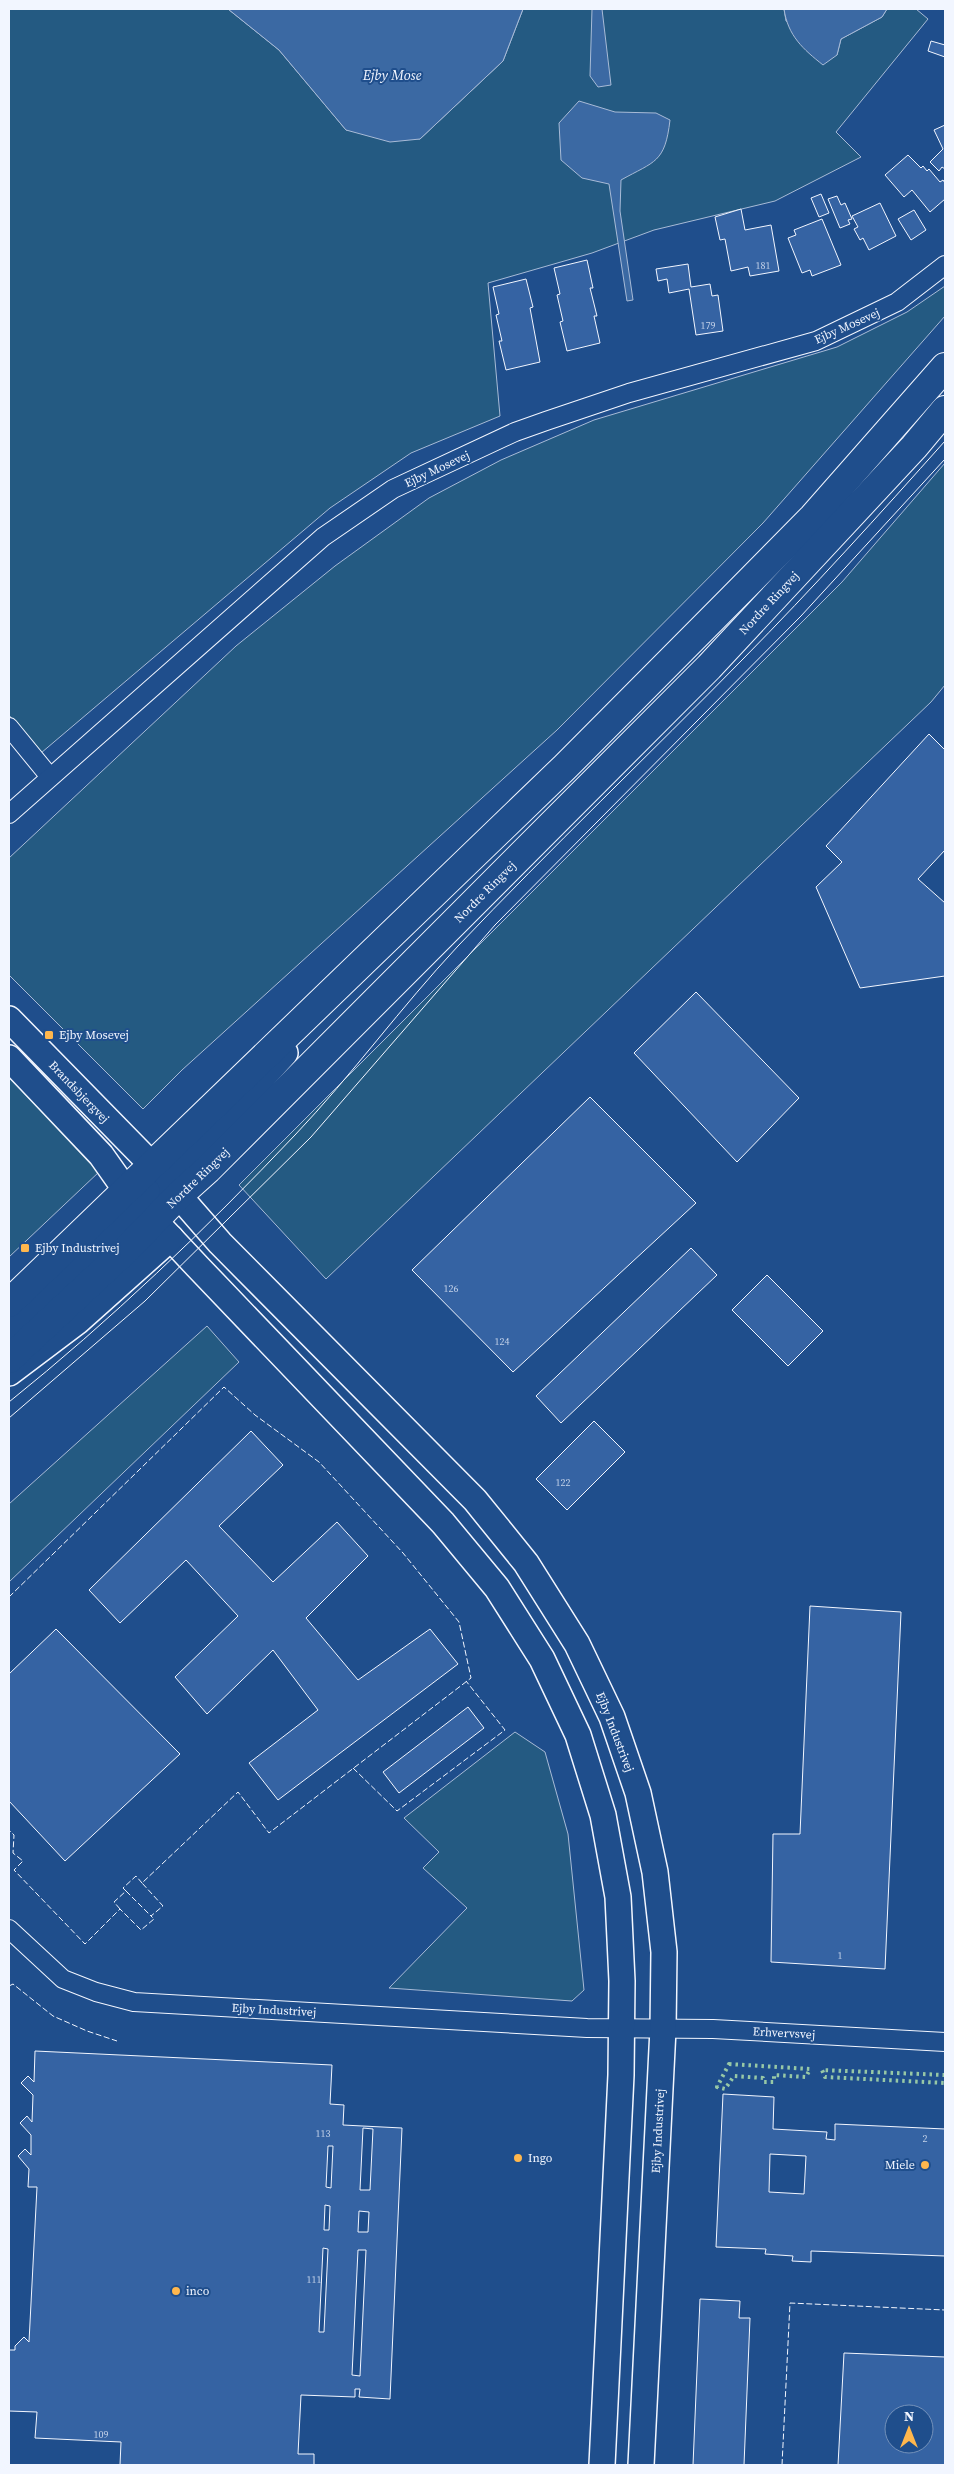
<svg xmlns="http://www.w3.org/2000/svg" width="954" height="2474" font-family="'Source Serif 4',serif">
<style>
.green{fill:#245a82;stroke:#a8bbd7}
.water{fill:#3b69a3;stroke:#a8bbd7}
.building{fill:#3563a3;stroke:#f2f6ff;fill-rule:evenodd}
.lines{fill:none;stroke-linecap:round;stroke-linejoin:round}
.street-casing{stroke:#f2f6ff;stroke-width:20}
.secondary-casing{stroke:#f2f6ff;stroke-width:28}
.primary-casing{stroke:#f2f6ff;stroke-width:30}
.street{stroke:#1f4e8c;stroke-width:18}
.secondary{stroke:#1f4e8c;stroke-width:25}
.primary{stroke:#1f4e8c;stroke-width:28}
.tram{stroke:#f2f6ff;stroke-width:1}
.hedge{stroke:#97c8a6;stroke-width:4;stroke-dasharray:2.5 4;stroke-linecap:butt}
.fence{stroke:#f2f6ff;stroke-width:1;stroke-dasharray:6 2.5;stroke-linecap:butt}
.poi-dot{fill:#ffb74d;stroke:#1f4e8c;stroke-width:2}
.labels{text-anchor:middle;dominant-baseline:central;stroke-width:4;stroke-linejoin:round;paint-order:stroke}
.number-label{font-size:10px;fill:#c3d1e8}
.street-label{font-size:12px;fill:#f2f6ff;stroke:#1f4e8c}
.poi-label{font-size:12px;fill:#f2f6ff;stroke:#1f4e8c;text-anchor:start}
.water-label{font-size:14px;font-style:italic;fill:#f2f6ff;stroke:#1f4e8c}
</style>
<rect width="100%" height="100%" fill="#1f4e8c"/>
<g class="green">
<polygon points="9,9 228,9 279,50 346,130 420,139 503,61 523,9 784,9 786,21 837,55 841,39 882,17 887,9 916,9 928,19 836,132 861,157 775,201 654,230 592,253 488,283 500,416 411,453 330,508 41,753 9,715"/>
<polygon points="945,286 945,316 763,523 557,730 182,1070 143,1109 9,975 9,858 236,646 335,566 429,498 501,460 594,420 837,347 907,312"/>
<polygon points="945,463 945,685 931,702 326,1279 239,1185 842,582"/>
<polygon points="9,1078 100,1171 9,1257"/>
<polygon points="207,1326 239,1362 9,1582 9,1504"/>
<polygon points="515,1732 545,1752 568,1834 584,1990 572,2001 389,1988 467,1908 423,1868 439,1852 404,1818"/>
</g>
<g class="water">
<polygon points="228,9 523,9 503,61 420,139 390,142 346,130 279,50"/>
<polygon points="592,9 602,9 611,85 598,87 590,76"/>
<path d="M784,9h103l-5,8 -41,22 -4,16 -14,10c-20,-16 -35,-29 -39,-56z"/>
<path d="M579,101l36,11 41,1 14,7c-5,43 -15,41 -49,60l-1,31 13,89 -6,1 -18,-117 -27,-6 -21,-18 -2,-37z"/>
</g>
<g class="building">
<polygon points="931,41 945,45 945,57 928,51"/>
<polygon points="945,125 945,169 942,167 939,171 930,162 943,149 934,130"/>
<polygon points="908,155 921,168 923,166 927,171 929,169 940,182 943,180 945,183 945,199 930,212 912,190 904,197 885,175"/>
<polygon points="821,194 829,213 819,217 811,198"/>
<polygon points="837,196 841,205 845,203 852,219 848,220 850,224 840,228 828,199"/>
<polygon points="880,203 896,236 869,250 863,238 860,240 854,229 858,227 852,216"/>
<polygon points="741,209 745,230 771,225 779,271 750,276 748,267 731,271 725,239 720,240 715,217"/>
<polygon points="914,210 926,230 911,240 898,219"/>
<polygon points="822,219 841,265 812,276 810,270 802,273 788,238 796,235 794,230"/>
<polygon points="587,260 593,288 590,288 597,316 594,316 600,343 567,351 560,322 563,321 557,295 560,294 554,268"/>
<polygon points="688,264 691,287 710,284 712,296 718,295 723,331 696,335 689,289 669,293 667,279 658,281 656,269"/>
<polygon points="526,279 533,307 530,308 540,362 506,370 499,341 502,341 496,315 499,314 493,287"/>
<polygon points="929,734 945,750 945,850 918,879 945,903 945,976 860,988 816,887 842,862 826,846"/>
<polygon points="696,992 799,1098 737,1162 634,1053"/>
<polygon points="590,1097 696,1203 513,1372 412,1270"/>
<polygon points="691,1248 717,1275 561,1423 536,1396"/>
<polygon points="767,1275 823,1331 788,1366 732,1310"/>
<polygon points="594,1421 625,1452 567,1510 536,1479"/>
<polygon points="251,1431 283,1465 219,1526 273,1582 337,1522 368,1556 306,1618 358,1680 430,1629 458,1664 278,1800 249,1763 318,1710 273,1650 207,1714 175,1677 238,1616 186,1560 120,1623 89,1590"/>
<polygon points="810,1606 901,1612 885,1969 771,1962 773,1834 800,1834"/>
<polygon points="56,1629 180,1754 65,1861 9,1801 9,1674"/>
<polygon points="468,1707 484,1728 399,1793 383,1772"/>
<path d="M35,2051l297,14 -2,39 14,1 -1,20 59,3 -12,271 -31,-2 1,-8h-5v8l-54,-2 -3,59h16v11h-194l1,-23 -86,-4 2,-26 -28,-1v-61h6v-4l9,-9 5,5 8,-155h-9l1,-18 -11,-13 7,-7 6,6v-20l-11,-12 7,-7 5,6 1,-27 -12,-12 7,-7 6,6zM363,2128l10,1 -3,61h-10zM328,2146h5l-2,42 -5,-1zM325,2205l5,1 -1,24h-5zM359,2211l10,1 -1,20h-10zM323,2248l5,1 -4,83h-5zM358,2250h8l-6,126 -8,-1z"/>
<path d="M723,2094l51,3 -1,32 54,3 -1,7 9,1v-16l110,5v127l-134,-5v11l-19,-1 1,-5 -28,-2 1,-5 -50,-2zM770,2154l36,2 -2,38 -35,-2z"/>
<polygon points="700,2299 740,2301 739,2318 750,2318 744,2465 693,2465"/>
<path d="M844,2353l101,4v108h-107zM894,2414h30v30h-30z"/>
</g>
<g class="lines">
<defs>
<g id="street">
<polyline points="9,727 50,777"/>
<polyline points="9,814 323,537 393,489 515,432 546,421 629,393 816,341 897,302 945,265"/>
<polyline points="9,1929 63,1979 96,1992 134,2002 587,2028 713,2029 945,2042"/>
</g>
<g id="secondary">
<polyline points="9,1019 151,1164 220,1243 475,1500 526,1563 577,1644 612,1717 638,1793 655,1872 664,1952 663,2029 641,2465"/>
<polyline points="9,1058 101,1155 125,1189 197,1266 443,1523 497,1588 542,1659 578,1735 603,1815 618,1897 622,1981 621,2075 602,2465"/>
<polyline points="162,1197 168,1183 189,1159 285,1053"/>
<polyline points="9,1335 45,1295 140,1205 147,1191"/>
<polyline points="9,1373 78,1321 171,1238"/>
</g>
<g id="primary">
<polyline points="9,1303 565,767 730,601 813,517 945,367"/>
<polyline points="9,1359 128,1248 179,1195 208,1169 709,667 914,447 945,410"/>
</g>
</defs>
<use href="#street" class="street-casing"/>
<use href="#secondary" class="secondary-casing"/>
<use href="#primary" class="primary-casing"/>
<use href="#street" class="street"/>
<use href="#secondary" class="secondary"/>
<use href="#primary" class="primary"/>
<g class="tram">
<path d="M9,1402c101,-81 197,-173 286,-267 57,-60 106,-128 163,-189 93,-98 191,-191 285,-287 70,-71 136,-144 202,-218"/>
<polyline points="9,1418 145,1301 311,1137 495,925 801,616 945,459"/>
</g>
<g class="hedge">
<polygon points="729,2064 810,2069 806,2077 774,2075 774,2082 764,2082 763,2078 734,2076 725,2089 717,2087"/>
<polyline points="945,2075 822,2070 825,2077 945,2083"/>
</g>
<g class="fence">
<polyline points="9,1597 224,1387 255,1415 319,1462 403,1553 459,1622 471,1678 269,1833 238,1792 142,1883 163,1906 151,1916 154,1919 141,1930 120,1909 85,1944 14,1870 23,1861 13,1853 14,1835 9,1830"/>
<polyline points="353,1768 397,1811 505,1730 466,1681"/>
<polyline points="126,1891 151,1916"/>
<polyline points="120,1909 114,1902 126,1891 123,1888 136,1876 142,1883"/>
<polyline points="9,1986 13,1984 53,2016 87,2031 117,2041"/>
<polyline points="782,2465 790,2303 945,2310"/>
</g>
</g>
<g class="poi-dot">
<rect x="44" y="1030" width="10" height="10" rx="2.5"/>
<rect x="20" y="1243" width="10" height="10" rx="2.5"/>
<circle cx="518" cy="2158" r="5"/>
<circle cx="925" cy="2165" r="5"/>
<circle cx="176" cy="2291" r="5"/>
</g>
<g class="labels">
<g class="number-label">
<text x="763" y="265">181</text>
<text x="708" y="325">179</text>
<text x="451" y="1288">126</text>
<text x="502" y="1341">124</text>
<text x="563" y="1482">122</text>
<text x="840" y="1955">1</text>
<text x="323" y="2133">113</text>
<text x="925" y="2138">2</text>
<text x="314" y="2279">111</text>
<text x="101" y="2434">109</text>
</g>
<g class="street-label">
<text transform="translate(847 326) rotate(-24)">Ejby Mosevej</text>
<text transform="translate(437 469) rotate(-25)">Ejby Mosevej</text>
<text transform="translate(769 603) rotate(-47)">Nordre Ringvej</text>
<text transform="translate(485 892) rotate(-45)">Nordre Ringvej</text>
<text transform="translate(79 1092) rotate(46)">Brandsbjergvej</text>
<text transform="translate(198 1178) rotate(-44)">Nordre Ringvej</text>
<text transform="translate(615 1732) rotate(69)">Ejby Industrivej</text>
<text transform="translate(274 2010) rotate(3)">Ejby Industrivej</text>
<text transform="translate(784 2033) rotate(3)">Erhvervsvej</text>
<text transform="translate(658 2131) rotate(-87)">Ejby Industrivej</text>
</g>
<g class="poi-label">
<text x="59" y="1035">Ejby Mosevej</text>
<text x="35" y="1248">Ejby Industrivej</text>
<text x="528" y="2158">Ingo</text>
<text x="915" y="2165" text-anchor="end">Miele</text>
<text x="186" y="2291">inco</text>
</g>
<g class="water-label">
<text x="392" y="75">Ejby Mose</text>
</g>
</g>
<rect width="954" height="2474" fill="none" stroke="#f2f6ff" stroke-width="20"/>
<g transform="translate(909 2429)"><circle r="24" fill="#1f4e8c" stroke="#7391ba"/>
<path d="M0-4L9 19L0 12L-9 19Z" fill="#ffb74d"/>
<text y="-8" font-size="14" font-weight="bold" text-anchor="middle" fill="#f2f6ff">N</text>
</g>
</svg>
